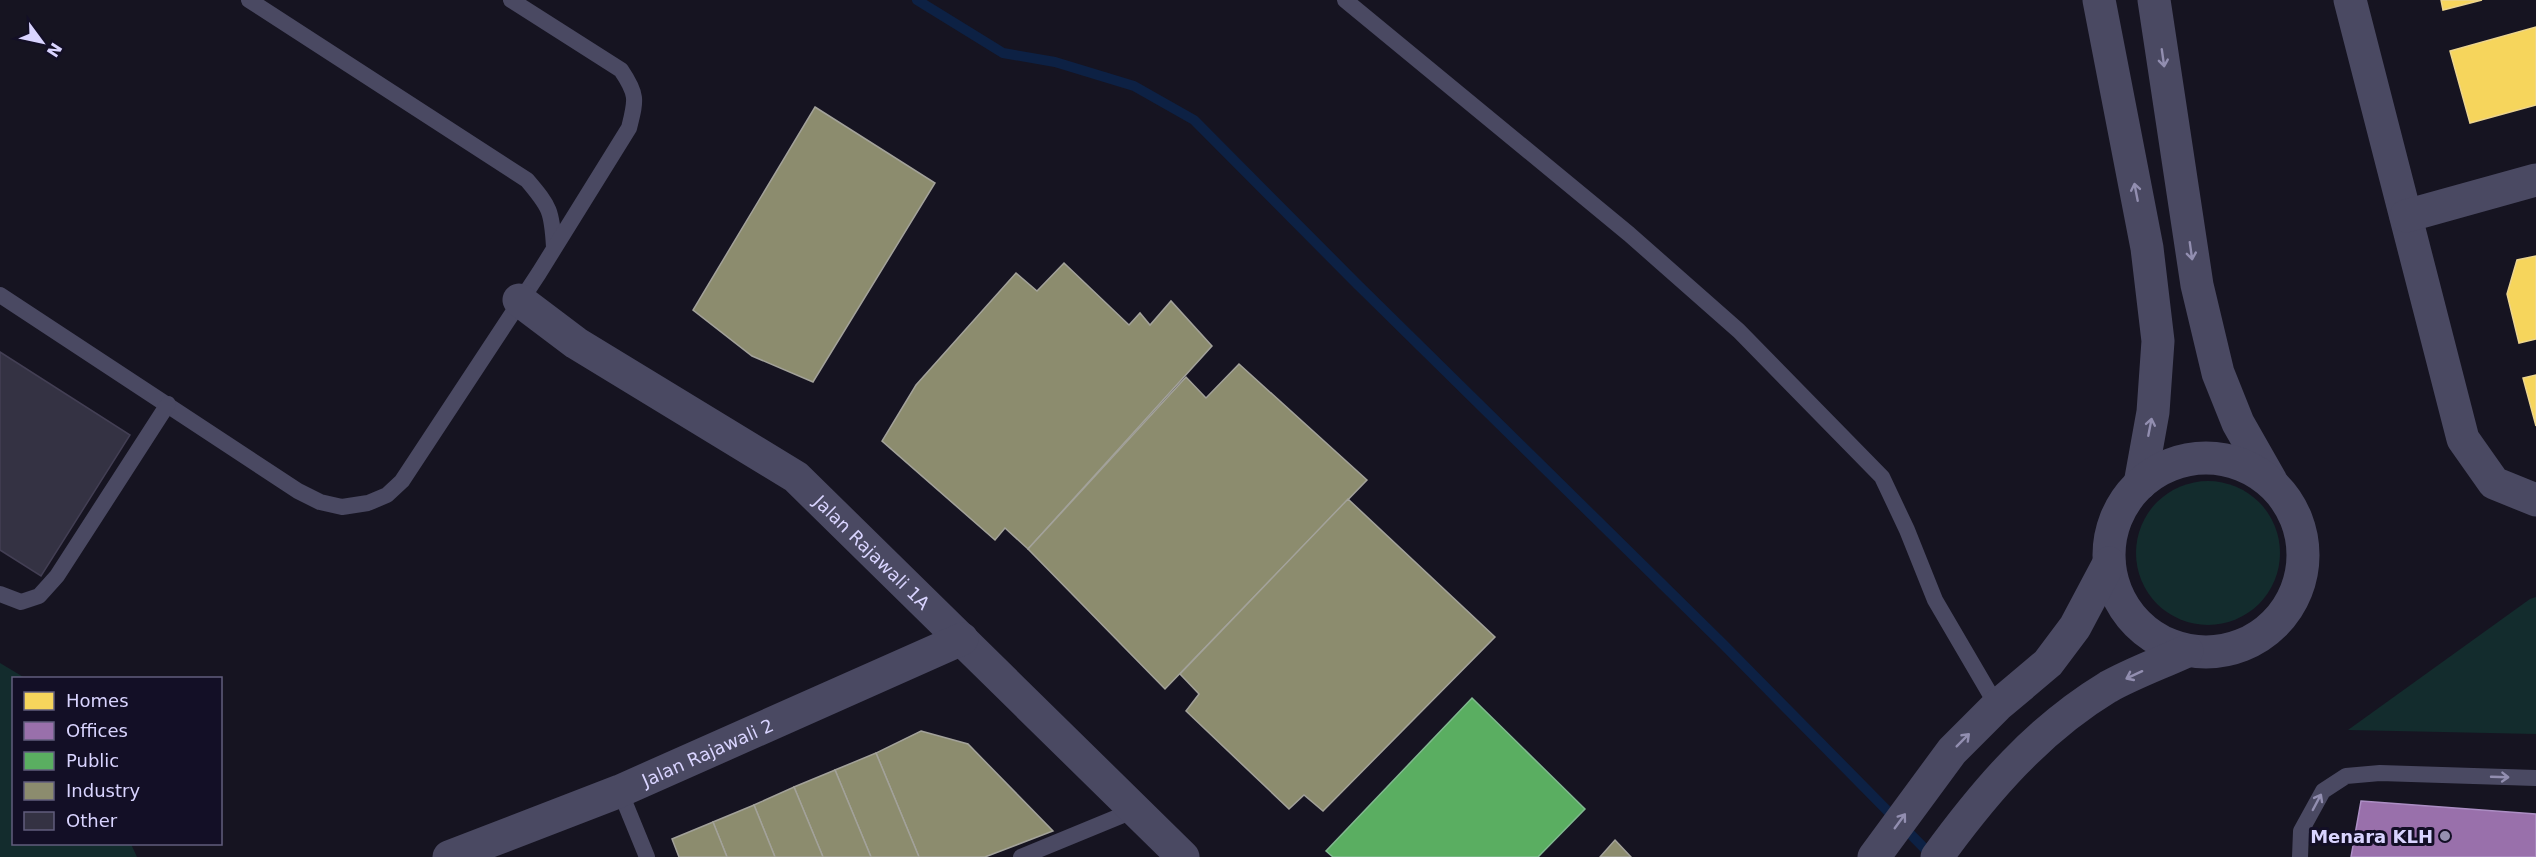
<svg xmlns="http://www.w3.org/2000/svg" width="2536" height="857" font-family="'DejaVu Sans',sans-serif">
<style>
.green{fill:#132c2d}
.homes{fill:#f6d55c;stroke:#edd58d;stroke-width:1.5}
.offices{fill:#9970ab;stroke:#ac8ec4;stroke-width:1.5}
.public{fill:#5aae61;stroke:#80b990;stroke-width:1.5}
.industry{fill:#8c8c6e;stroke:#a3a29a;stroke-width:1.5}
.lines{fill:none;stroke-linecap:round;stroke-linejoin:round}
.stream{stroke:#0d2144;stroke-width:10}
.building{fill:#343243;stroke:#433f54;stroke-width:1.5}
.service{stroke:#4a4962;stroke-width:16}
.minor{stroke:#4a4962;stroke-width:33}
.oneway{stroke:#928eb0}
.poi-dot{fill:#9591b1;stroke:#130f26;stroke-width:2}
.labels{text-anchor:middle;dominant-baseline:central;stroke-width:6;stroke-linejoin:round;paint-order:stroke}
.street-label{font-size:18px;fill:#d9d4ff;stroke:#130f26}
.poi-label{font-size:18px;font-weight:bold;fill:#d9d4ff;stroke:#130f26;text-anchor:end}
</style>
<rect width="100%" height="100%" fill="#161421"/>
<g class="green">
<circle cx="2208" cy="553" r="72"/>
<polygon points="2536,597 2536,734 2348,730 2530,599"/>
<polygon points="0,663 25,678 14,678 14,844 131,844 137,857 0,857"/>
</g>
<g class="homes">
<polygon points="2441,0 2482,0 2443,10"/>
<polygon points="2536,27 2536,105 2470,123 2450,51"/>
<polygon points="2536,256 2536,339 2519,343 2507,294 2517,260"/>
<polygon points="2536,375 2536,426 2523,378"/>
</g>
<polygon class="offices" points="2361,801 2536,814 2536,857 2351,857"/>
<polygon class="public" points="1472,698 1585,809 1538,857 1333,857 1326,851"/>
<g class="industry">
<polygon points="815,107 935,183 813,382 752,356 693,310"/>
<polygon points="1064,263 1129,325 1140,313 1150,325 1171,301 1212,346 1028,549 1005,528 995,540 882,441 916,385 1016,273 1037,291"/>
<polygon points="1239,364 1367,480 1165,689 1028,549 1186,377 1206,398"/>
<polygon points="1348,499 1495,637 1323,811 1304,795 1289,809 1186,711 1199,694 1180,674"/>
<polygon points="921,731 968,744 1053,831 985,857 919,857 876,753"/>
<polygon points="876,753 919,857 871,857 835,770"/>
<polygon points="835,770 871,857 823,857 794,787"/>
<polygon points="794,787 823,857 775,857 754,805"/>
<polygon points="754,805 775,857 727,857 713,822"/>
<polygon points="713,822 727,857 679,857 672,839"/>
<polygon points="1615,840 1631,857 1600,857"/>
</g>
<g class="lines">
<polyline class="stream" points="917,0 1003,53 1055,62 1134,86 1194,120 1356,283 1723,644 1933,857"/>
</g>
<polygon class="building" points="0,352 130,435 41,576 0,550"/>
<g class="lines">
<g class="service">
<path d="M249,0l278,180c23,27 25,31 27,67"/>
<polyline points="1345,0 1629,234 1739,331 1882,477 1907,530 1935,600 1997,706"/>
<path d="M0,295l298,196 22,11 22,5 26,-4 19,-8 15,-14 137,-208 90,-145c7,-28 9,-33 -8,-58l-110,-70"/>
<polyline points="0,594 21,602 39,596 57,576 168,404"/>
<polyline points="620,791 647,857"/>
<polyline points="1021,857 1135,810"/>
<polyline points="2300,857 2301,831 2323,791 2346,776 2380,773 2536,778"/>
</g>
<g class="minor">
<polyline points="2099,0 2147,248 2158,341 2153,412 2140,484"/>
<polyline points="2154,0 2197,285 2218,373 2238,423 2271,481"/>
<polyline points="2350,0 2463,439 2494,483 2536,500"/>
<polyline points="2406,216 2536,180"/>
<path id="s1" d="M519,300l57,43 220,134 387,380"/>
<circle cx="2206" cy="555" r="97"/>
<path id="s2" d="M449,857l171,-66 342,-152"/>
<polyline points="1874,857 1952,751 1997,706 2048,663 2075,627 2109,563"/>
<path d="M1937,857c48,-66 100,-127 171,-170 25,-14 53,-24 79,-36"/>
</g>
</g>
<defs><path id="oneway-shaft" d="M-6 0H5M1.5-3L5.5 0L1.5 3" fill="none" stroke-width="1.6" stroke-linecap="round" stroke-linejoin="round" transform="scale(1.5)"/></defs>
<g class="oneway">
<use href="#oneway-shaft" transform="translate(2163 58) rotate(82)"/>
<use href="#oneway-shaft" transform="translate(2136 192) rotate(-101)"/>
<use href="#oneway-shaft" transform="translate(2191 251) rotate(82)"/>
<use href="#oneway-shaft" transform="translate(2150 427) rotate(-79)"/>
<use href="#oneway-shaft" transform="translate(2134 675) rotate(155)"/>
<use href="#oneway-shaft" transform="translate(1963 740) rotate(-45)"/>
<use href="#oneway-shaft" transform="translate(2500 777) rotate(2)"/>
<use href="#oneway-shaft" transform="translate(2317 802) rotate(-62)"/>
<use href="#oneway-shaft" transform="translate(1900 821) rotate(-54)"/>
</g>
<circle class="poi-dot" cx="2445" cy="836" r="6"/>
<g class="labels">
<g class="street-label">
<text stroke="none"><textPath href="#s1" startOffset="436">Jalan Rajawali 1A</textPath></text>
<text stroke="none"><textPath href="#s2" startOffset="279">Jalan Rajawali 2</textPath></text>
</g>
<g class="poi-label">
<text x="2433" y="836">Menara KLH</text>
</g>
</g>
<rect x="12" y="677" width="210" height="168" fill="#130f26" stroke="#625e7d" stroke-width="1.5"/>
<rect x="24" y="692" width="30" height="18" fill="#f6d55c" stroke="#625e7d" stroke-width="1.5"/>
<text x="66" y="707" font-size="18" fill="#d9d4ff">Homes</text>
<rect x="24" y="722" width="30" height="18" fill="#9970ab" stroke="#625e7d" stroke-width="1.5"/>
<text x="66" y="737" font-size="18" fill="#d9d4ff">Offices</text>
<rect x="24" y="752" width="30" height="18" fill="#5aae61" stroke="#625e7d" stroke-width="1.5"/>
<text x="66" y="767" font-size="18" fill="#d9d4ff">Public</text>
<rect x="24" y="782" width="30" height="18" fill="#8c8c6e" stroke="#625e7d" stroke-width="1.5"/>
<text x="66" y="797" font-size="18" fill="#d9d4ff">Industry</text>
<rect x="24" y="812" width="30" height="18" fill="#343243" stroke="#625e7d" stroke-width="1.5"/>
<text x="66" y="827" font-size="18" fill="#d9d4ff">Other</text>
<g transform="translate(42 42) rotate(123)" stroke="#130f26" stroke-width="4.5" paint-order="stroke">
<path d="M0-4.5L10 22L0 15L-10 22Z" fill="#d9d4ff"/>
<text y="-9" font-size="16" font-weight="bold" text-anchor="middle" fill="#d9d4ff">N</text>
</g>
</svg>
